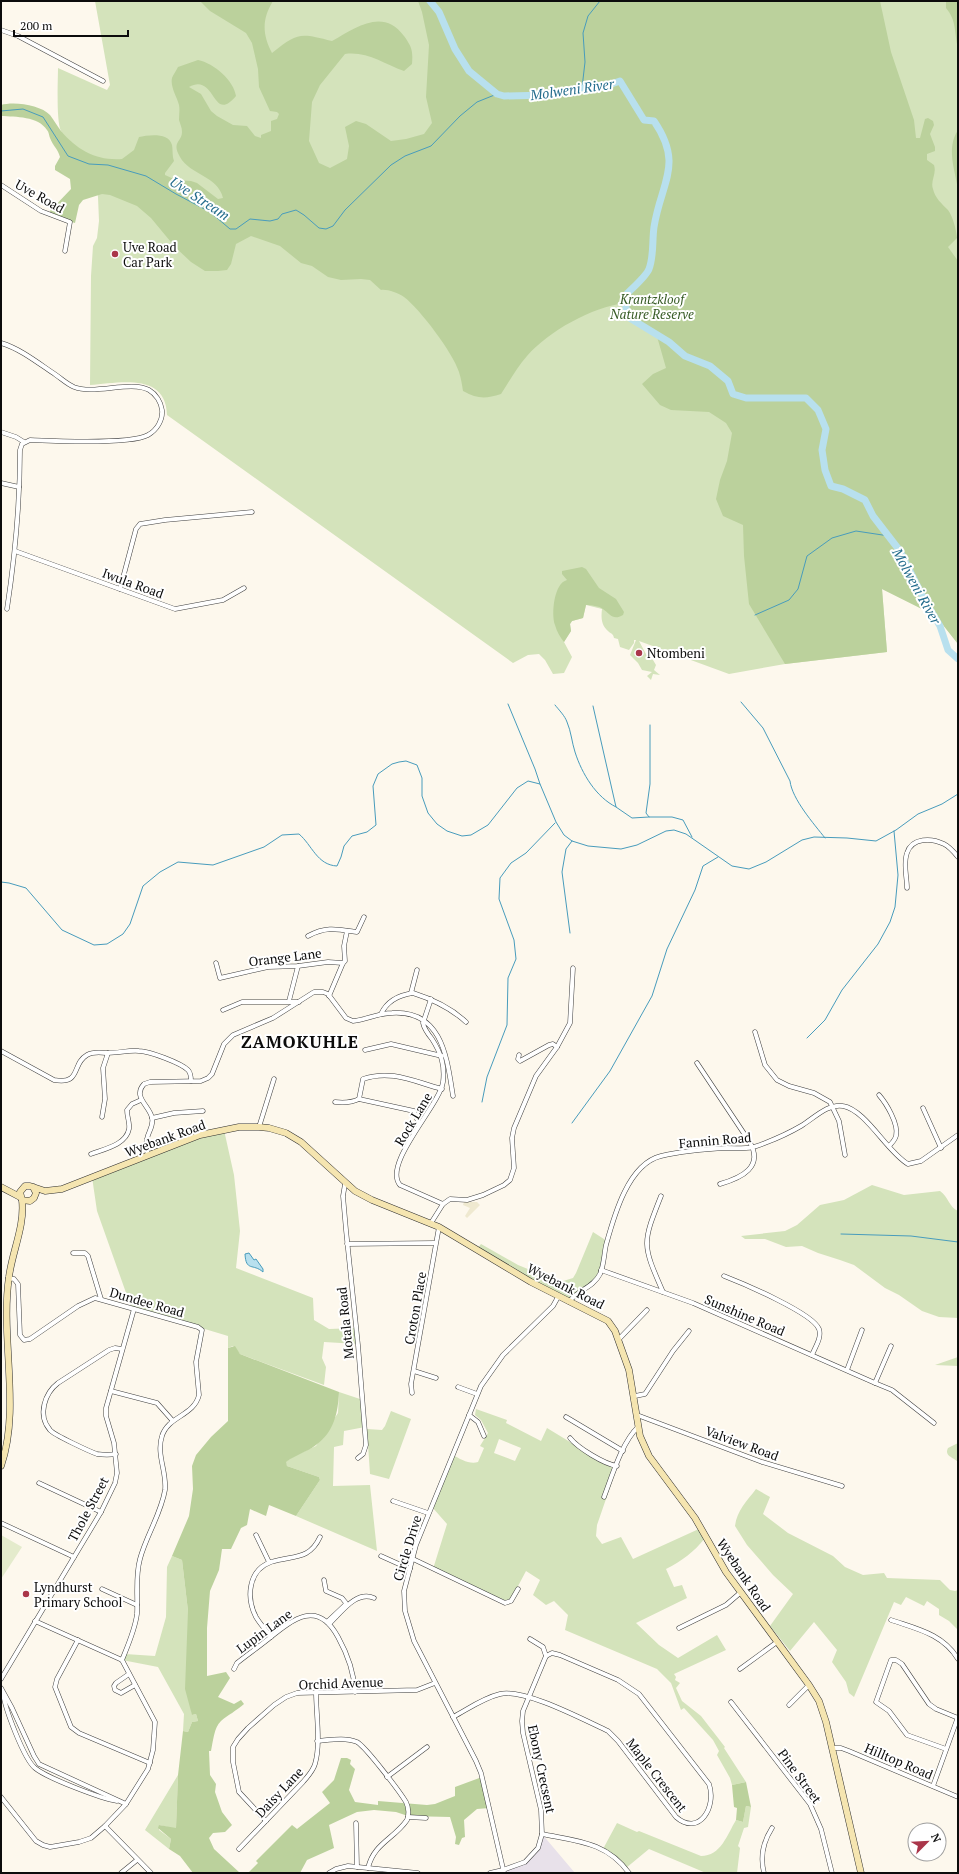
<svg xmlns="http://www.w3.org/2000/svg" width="959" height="1874" font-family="'PT Serif',serif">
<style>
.industrial{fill:#e8e1ea}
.farmland{fill:#efe9d0}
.green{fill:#d4e3bb;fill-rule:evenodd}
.forest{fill:#bbd19c}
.pitch{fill:#e4ebcc}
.water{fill:#b8e0ee;stroke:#489cbc}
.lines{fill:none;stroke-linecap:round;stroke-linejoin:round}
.stream{stroke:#489cbc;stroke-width:1}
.river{stroke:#b8e0ee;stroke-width:7}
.street-casing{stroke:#3f3f3f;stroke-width:5}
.secondary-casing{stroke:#2e2e2e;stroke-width:7}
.street{stroke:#fff;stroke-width:4}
.secondary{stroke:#f5e5b0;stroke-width:6}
.poi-dot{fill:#aa364a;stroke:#fff;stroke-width:1.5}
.labels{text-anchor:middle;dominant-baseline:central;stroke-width:4;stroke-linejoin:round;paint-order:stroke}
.street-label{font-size:13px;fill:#0c0c0c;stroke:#fff}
.poi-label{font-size:13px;fill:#0c0c0c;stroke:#fff;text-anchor:start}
.park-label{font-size:13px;font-style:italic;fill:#375b25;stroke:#fff}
.water-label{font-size:14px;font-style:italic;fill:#256d8d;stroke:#fff}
.district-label{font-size:17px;font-weight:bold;letter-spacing:1px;fill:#0c0c0c;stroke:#fff}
</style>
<rect width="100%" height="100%" fill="#fdf8ed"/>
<polygon class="industrial" points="542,1834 575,1873 504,1873 503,1870 518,1865 534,1853"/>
<polygon class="farmland" points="464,1202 477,1202 480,1205 467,1218 465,1216 470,1208 463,1205"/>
<g class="green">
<path d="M95,1h863v643l-22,-28 -54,-27 5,63 -102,12 -56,10 -90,-33 8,15 6,4 3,5 -2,5 6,5 -7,-1 -2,6 -4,-4 5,-4 -10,-2 -4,-7 -8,-8 6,-15h-2v3l-5,7 -9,-3 -2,-8 -4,-1c-1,-5 -3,-4 -6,-7 -7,-6 -7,-14 -6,-22l-16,-4 -3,13 -11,3 -2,3 1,7 -7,11 8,15 -8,16 -11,1 -8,-14 -6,-6 -11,1 -15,8 -346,-248c-1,-43 -48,-32 -77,-30l1,-109 2,-30 4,-8 2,-17 -1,-24 -6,-41c-10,-5 -27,-15 -31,-25 -5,-10 -3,-51 -3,-63l49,22 3,-5z"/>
<polygon points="224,1130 234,1175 240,1231 236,1268 313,1298 314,1320 329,1329 356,1328 358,1344 324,1342 322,1358 326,1367 324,1385 240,1354 233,1346 228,1348 228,1336 132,1307 130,1304 97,1211 92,1177 148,1155"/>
<path d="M872,1185l32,10 36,-4c8,5 9,16 18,20v107l-19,-1 -17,-6 -23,-16 -14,-7 -31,-23 -14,-5 -22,-7 -16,-7 -16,1 -21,-8h-20l-4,-3 44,-5 12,-6 23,-20 24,-5z"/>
<polygon points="593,1232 607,1241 599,1275 569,1302 477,1249 481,1244 518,1265 560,1282 573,1278 576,1273"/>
<polygon points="958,1357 958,1366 935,1365"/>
<polygon points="339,1392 363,1400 365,1427 344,1431 343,1445 334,1447 333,1486 370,1485 377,1551 296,1516 320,1480 319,1477 287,1466 285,1462 296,1455 316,1446 338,1413"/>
<path d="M476,1409l31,11 -1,3 35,18 6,-13 69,42 -19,55 -1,11 6,8 19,-7 12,22 68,-31 4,10c-11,14 -23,23 -39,31l8,18 8,-2 5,13 -51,25 23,22 19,13 39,-23 9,15 -52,24 2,3 -1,3 5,3 -4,5 6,13 19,15 24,31 -1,1 22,34 -14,3 -2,-7 -13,-23 2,-4 -6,-11 -29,-32 -3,2 -10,-27 -14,-14 -92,-39 3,-15 -14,-14 -8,4 -13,-10 7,-15 -14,-9 -18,34 -75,-36 14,-45 -15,-17 21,-52c7,4 17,10 25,7l6,-14 -4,-2 8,-13 -7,-13 -6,-5zM499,1439l22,9 -6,13 -21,-8z"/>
<polygon points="391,1411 411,1419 389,1479 370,1474 367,1429 382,1430 385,1426"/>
<path d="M958,1443v19c-5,-5 -14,-6 -10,-14z"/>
<path d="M756,1489l14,8 -7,17 25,19 45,23 12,11 18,8 21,-2 3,5 53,2 10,10 5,1 3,-1v40l-9,-9 -10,-6v-6l-12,-8 -3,5 -18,-9 -5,8 -7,-3 -40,95 -5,-4 -3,-11 -14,-20 5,-12 -23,-28 -24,29 -20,-25 23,-32 -20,-19 -26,-30 -12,-19c2,-16 12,-25 21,-37z"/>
<polygon points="172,1556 182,1560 188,1611 188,1644 192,1715 196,1714 198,1721 192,1722 188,1732 183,1731 184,1714 158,1667 122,1660 125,1654 155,1656 166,1617 167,1567"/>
<polygon points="178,1775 176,1829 159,1825 159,1830 171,1839 169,1849 145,1830"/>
<path d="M746,1806l5,1 -3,20 -4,1 -6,18 2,2 -3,25h-31l-57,-24 -23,19 -23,-19 14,-26 20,9 2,-1 62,25c20,0 26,-21 35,-36l7,2z"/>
</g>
<g class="forest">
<path d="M200,1h73c-11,18 -11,33 -1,52 26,-21 28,-20 60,-12 23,-13 51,-34 72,-5 8,11 9,15 8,28l-8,7c-20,-7 -37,-20 -59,-17l-25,31 -8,17 -3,39 10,22 11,5 17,-9 2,-13 -4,-19 11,-6 10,3 25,17 15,-2 18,-5 8,-11 -6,-26 3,-52 -7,-33 -4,-11h462l11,51 23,68 2,18h4l5,-19 3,-1 5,3 1,4 -4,9 5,13v4l-8,3v6l7,5c3,9 -4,16 -1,24 2,9 9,15 15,21 5,7 8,19 9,28l-9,9 10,14 -1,16 1,4v363l-22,-28 -54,-27 5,63 -102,12 -36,-60 -5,-48 -1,-31 -20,-9 -7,-17 4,-19 7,-19 5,-28 -6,-10 -17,-11 -38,-2 -11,-5 -18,-21 11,-10 13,-6 -10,-35 -28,-16 -3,-14c-33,4 -76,28 -98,53 -10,11 -18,26 -26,38 -16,5 -23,5 -38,-3 -1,-6 -2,-13 -4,-19 -6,-19 -39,-63 -55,-75 -6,-4 -17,-8 -23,-7l-11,-10 -9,-1 -20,1 -13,-3 -16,-11 -11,-3 -21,-17 -29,-10 -15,8 -5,20 -4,6 -9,1h-13l-14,-9 -16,-15 -24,-29 -14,-12 -27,-11 -8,-1 -19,6 -4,5 -4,18 -25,-8v-4l21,-22 -1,-10 -15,-9v-4l5,-9c-2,-8 -7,-11 -10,-19 -1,-2 -1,-6 -3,-8 -9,-14 -31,-13 -46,-14v-11c13,-4 40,0 49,10 4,5 7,11 11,16 16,19 36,30 61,28l12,-9 5,-13c9,-2 30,-5 33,8 1,5 0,10 2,16l-9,12v2l11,5 15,1 6,2 21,16 5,-1c-5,-22 -33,-23 -43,-41 -9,-15 2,-15 2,-25 0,-5 -2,-8 -3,-12 0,-5 1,-10 0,-15 -2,-8 -9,-18 -7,-27 1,-3 4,-7 6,-11l20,-7c16,3 36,21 38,36 -24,29 -20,-24 -47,-9l12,7 10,17 6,5 16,9 14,1 8,10 6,2v-3l10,-4v-10l6,-2 2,-5 -2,-2 -7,-1 -11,-24 -1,-18 -6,-26 -6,-10 -36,-22z"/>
<path d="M946,1h12v47c-4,-16 -1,-27 -12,-40z"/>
<path d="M958,130v59c-3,-19 -12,-41 0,-59z"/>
<path d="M582,567l4,2 13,19 17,11 8,13 -1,3c-10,6 -13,-1 -20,-6 -4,-3 -12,-4 -17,-4l-3,13 -11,3 -2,3 1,7 -7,11c-4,-5 -7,-10 -9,-17 -4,-11 -1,-42 12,-45l-5,-6v-3z"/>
<path d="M235,1346l5,8 99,38c-1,21 -5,40 -23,53 -9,7 -21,10 -30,17l1,4 32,11 1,3 -24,36 -27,-11 -3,11 -16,-7 -3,16 -6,3 -10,21h-9l-3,21 -9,21 -3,37v48l19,-4 4,6 -12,19 16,7 7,-4 3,4c-8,7 -16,11 -23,17 -7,6 -8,21 -10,30h-2l1,24 6,9 -1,8 7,20 10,13 -7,7 -12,1 -4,5 5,11 26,24h-47l-13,-17 -11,-7 2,-10 -13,-11 1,-3 17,3 2,-53 5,-44 5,1 4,-10 6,-1 -2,-7 -4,1 -7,-26 3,-78 -6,-51 -10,-4 17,-40 4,-27 -1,-23 4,-11 15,-18 17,-16v-73z"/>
<polygon points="341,1758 347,1758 351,1760 350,1764 355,1769 349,1790 355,1802 378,1805 378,1801 427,1805 435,1804 455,1796 455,1787 482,1777 489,1808 477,1809 464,1820 465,1837 462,1838 459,1845 455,1844 456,1837 450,1817 408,1816 396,1812 374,1810 357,1812 329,1825 334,1848 307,1860 300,1873 248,1873 258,1863 256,1861 292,1825 297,1829 330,1803 322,1792 334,1780"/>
<polygon points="746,1782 751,1807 746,1806 743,1822 736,1820 737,1808 734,1807 732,1785"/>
</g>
<polygon class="pitch" points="1,1535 22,1547 1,1579"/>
<path class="water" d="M249,1253l5,7 2,-1 7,10v3c-10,-9 -17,0 -18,-18z"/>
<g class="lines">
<g class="stream">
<polyline points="582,88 585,62 583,33 588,16 600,1"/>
<polyline points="1,111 23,109 43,117 68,156 89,164 108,165 146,176 176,194 210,212 230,229 236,229 250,219 270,221 278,219 282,214 296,210 304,215 319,228 326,229 333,226 345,210 391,165 405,156 431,146 460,116 477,102 497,94"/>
<polyline points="755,615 789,600 798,589 807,556 832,538 856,531 889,536"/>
<path d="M741,702l22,26 27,53c2,18 24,43 35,57"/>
<polyline points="508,704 535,769 540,784"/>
<path d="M555,705c4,5 10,11 12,17 4,9 5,21 8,30 7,22 21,45 41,55"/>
<polyline points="593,706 616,807 632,818 649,817"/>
<polyline points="650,725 650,784 646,813 649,817 672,817 683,820 692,837"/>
<path d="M1,882l8,1 17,5 36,42 32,15 13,-1 16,-10 7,-10 13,-38 17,-14 18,-10 35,3 51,-18 18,-12 17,-1c13,11 18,31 38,32l4,-9 3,-11 8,-10 15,-4 9,-7 -3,-39 5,-12 14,-10 7,-2 7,-1 11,4 5,13v18l6,17 9,11 10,7 15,5 9,-1 17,-10 29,-37 11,-7 12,3 16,38 8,13 8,6 16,5 33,3 16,-4 29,-14 8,-1 12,4 46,32 17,3 17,-7 36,-22 12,-3 33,1 29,3 20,-11 22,-16 24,-10 16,-10"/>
<polyline points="570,933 562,872 566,849 572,841"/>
<polyline points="807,1038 825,1020 842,990 878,944 890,922 895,907 898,875 894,831"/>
<polyline points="482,1102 487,1077 507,1025 508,978 516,959 514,940 499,899 500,878 511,863 526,853 555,823"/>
<polyline points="572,1123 610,1071 652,996 667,949 695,890 703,866 718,857"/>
<polyline points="841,1234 911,1236 958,1242"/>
</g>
<path class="river" d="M430,1l9,11 16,37 14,22 28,23 7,2 44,-1 34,-7 21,-1 17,-6 24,39 10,1c30,44 7,61 0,106 -2,14 0,29 -5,42 -3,8 -19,21 -25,28l4,20 41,25 16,14 25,10 18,15 5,13 13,4h60l12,12 8,19 -4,21 3,20 6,16 12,3 22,11 8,16 27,35 24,48 16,27 8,24 10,9"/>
<defs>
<g id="street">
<polyline points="1,30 18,36 103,81"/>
<polyline points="1,185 41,211 70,222 65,251"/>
<path d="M1,343c20,6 37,20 55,32 6,4 11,9 18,12 21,8 57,-7 75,3 7,4 12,12 13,20 1,10 -5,20 -14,25 -18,10 -94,6 -118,5l-8,4 -2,6c0,54 -5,106 -13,159"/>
<polyline points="1,432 16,437 24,442"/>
<polyline points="1,483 19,487"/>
<polyline points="15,551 175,609 223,600 244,588"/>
<polyline points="120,589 136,529 140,524 165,520 252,512"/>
<path d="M907,888c0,-11 -4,-24 0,-35 5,-16 25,-15 37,-9 6,3 10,8 14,13"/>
<path d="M308,936c18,-10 29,-7 49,-4l7,-15"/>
<polyline points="216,963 220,978 268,967 298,966 328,962 343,963 345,961 344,946 347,931"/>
<polyline points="411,993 417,970"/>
<polyline points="329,996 343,963"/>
<path d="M431,999l-8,24c1,6 5,11 9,16 9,14 13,26 11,43 -3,23 -61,82 -43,103l43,19 -12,19"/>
<polyline points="289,1001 298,966"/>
<polyline points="223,1010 242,1002 299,1002"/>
<path d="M381,1014c6,-13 18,-19 32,-21 19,6 38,15 53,29"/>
<polyline points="755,1032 765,1065 777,1080 789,1086 814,1093 830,1102 839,1121 845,1155"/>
<polyline points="365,1050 391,1044 442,1056"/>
<path d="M1,1051l53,29c28,5 17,-16 33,-25 7,-4 14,-2 21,-2 11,0 21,-3 31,-2 10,0 42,12 49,19 3,3 3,7 3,11"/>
<polyline points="519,1055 518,1059 520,1061 549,1045 553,1044 557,1047"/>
<path d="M697,1063l52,78c16,26 -8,37 -29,43"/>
<path d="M879,1095c7,8 20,29 17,41 -1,4 -4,7 -7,10"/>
<polyline points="359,1099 414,1111 419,1124"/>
<path d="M335,1102c9,1 16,1 24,-3l4,-20c28,-10 52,3 79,10"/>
<polyline points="923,1108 941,1148"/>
<polyline points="102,1117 105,1099 103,1068 108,1053"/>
<polyline points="152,1118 174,1113 203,1111"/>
<polyline points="259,1127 274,1079"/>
<path d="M91,1154c13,-5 35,-9 38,-25 1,-6 -2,-12 -2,-19l5,-6 9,-4"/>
<path d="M148,1155c-1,-5 -3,-10 -1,-16 1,-7 7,-13 5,-21 -2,-12 -20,-21 -8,-34l6,-2 51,-1 7,-3 4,-4 12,-30 9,-9 40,-17 41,-26h9l5,2 18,24 7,3c13,-1 25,-8 39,-8 51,-3 55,46 61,83"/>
<polyline points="345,1184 343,1196 346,1230 358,1345 366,1445 363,1454 358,1458"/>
<path d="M661,1196c-19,48 -19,48 2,96"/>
<polyline points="443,1204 450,1199 467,1200 483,1195 504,1185 510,1180 514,1168 512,1138 514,1128 536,1076 557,1047 570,1023 573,968"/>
<polyline points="347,1244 435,1243"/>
<polyline points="73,1253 85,1253 88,1256 101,1299"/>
<polyline points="601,1270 693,1303 875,1383 891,1346"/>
<path d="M724,1276c18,7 89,37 95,53 3,9 -4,18 -7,26"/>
<path d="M8,1278l6,1 4,5 2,51 4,5 6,-1 48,-33 17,-8 103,29 4,3 -6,32 3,33c-5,21 -31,21 -37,41 -6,18 5,36 3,54 -4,24 -19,46 -25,69 -5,18 -2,37 -3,55 -2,16 -9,31 -15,46"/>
<path d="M569,1302c8,-12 24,-14 31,-28 4,-9 4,-20 6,-29 8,-29 22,-81 55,-89 21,-5 45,-7 66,-8 18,0 21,2 38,-5 13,-5 24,-10 36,-17 12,-7 27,-23 42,-20 23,4 44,46 65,58l13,-3 37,-26"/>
<polyline points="619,1339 647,1310"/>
<polyline points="847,1370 862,1330"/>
<polyline points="414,1371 436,1378"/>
<polyline points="875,1383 892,1390 934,1423"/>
<polyline points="458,1387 477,1394"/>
<polyline points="111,1391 157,1403 172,1420"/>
<polyline points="412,1393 411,1384 439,1227"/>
<polyline points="635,1396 645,1394 673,1351 689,1331"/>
<polyline points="469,1415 478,1422 484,1436"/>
<polyline points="637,1415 762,1462 842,1486"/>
<polyline points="566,1417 623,1451"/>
<path d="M570,1438c8,10 34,26 47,28"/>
<path d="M116,1454c-6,1 -12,1 -19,0 -6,-2 -43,-19 -47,-24 -13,-15 -5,-37 8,-47l51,-33 6,-2 7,1"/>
<polyline points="39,1483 101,1512"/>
<path d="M604,1497c8,-21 18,-55 34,-70"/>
<polyline points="393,1501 428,1513"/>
<polyline points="1,1523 74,1557"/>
<polyline points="256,1535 269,1562"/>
<polyline points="381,1556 410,1569"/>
<polyline points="413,1559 505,1603 511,1601 518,1589"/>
<polyline points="324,1580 326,1591 342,1598 346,1603 345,1605 327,1622"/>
<polyline points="102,1589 137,1605"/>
<path d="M891,1620c26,9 52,14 67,39"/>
<path d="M329,1624c12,-11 27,-34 45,-26"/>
<polyline points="679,1628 726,1605 740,1593"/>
<path d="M271,1637c-5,-7 -11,-13 -15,-20 -10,-19 -8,-47 15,-55 21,-7 38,-1 49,-25"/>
<polyline points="530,1639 543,1647 546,1656"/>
<polyline points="78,1640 57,1679 55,1687 71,1727 79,1733 150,1763"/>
<path d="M234,1669l3,-6c10,-8 20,-15 30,-23 25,-20 50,-42 71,-3 10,18 16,34 17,55"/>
<polyline points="740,1669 777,1642"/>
<polyline points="129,1674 116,1683 114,1686 115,1690 121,1693 135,1685"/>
<polyline points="1,1679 101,1512 115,1483 117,1473 114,1443 106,1416 106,1408 134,1309"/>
<polyline points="1,1688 12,1708 34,1756 39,1764 126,1804"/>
<path d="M3,1693c2,16 21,66 32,75 12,10 67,31 82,33"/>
<polyline points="731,1702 810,1804 821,1829 832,1873"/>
<polyline points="789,1705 809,1685"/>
<path d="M453,1717c15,-8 30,-19 47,-23 24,-6 84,26 108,37l10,10 58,76c23,20 41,-10 33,-33l-70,-90 -21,-14 -58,-25 -8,-2 -6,3"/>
<path d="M317,1741c13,-1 28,-4 40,1 9,5 43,50 49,60 3,6 3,12 1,18 -13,19 -33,23 -39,48"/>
<polyline points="832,1748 841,1748 849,1751 958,1797"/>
<polyline points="946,1749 907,1735 889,1711 876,1702 891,1660 896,1660 902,1664 929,1704 936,1709 958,1718"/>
<polyline points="387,1777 427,1747"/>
<polyline points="933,1786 958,1717"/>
<polyline points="1,1797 36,1841 43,1845 50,1847 79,1842 91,1838 105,1826 126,1804 148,1769 153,1750 155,1722 122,1660 35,1621"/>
<polyline points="408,1817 426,1818"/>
<polyline points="266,1821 239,1792 233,1762 233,1747 238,1739 248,1728 274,1705 286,1697 297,1693 417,1690 435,1683"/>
<polyline points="356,1823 357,1867"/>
<polyline points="105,1826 151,1873"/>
<path d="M542,1834c35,7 65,8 87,39"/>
<path d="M239,1849l64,-67c5,-6 10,-11 12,-18 6,-20 1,-51 1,-72"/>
<polyline points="121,1873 137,1860"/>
<polyline points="329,1873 336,1869 348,1866 418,1873"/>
<polyline points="490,1873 503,1870 525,1862 538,1848 542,1834 541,1810 523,1733 522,1721 523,1711 546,1656"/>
<polyline points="504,1873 481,1773 476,1761 414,1641 405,1611 404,1591 416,1545 481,1386 503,1355 553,1306 558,1297"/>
<path d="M764,1873c-4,-16 -1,-31 8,-45"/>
</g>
<g id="secondary">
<polyline points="1,1187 20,1197"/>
<polyline points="33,1187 36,1193 34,1198 30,1201 22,1200 20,1192 25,1186 30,1186 45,1191 62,1189 200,1135 239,1127 259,1127 269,1128 286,1133 301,1142 355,1191 372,1200 439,1227 531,1282 608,1321 615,1331 629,1370 640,1436 649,1456 695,1518 726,1572 809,1685 819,1701 826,1722 861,1873"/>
<path d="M1,1466c20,-57 -1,-129 8,-189 3,-25 16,-51 13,-77"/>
</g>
</defs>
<use href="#street" class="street-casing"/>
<use href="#secondary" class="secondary-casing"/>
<use href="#street" class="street"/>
<use href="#secondary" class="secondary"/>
</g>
<g class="poi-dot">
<circle cx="115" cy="254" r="4"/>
<circle cx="639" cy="653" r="4"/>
<circle cx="26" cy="1594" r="4"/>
</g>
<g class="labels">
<g class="street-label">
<text transform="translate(40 196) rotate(29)">Uve Road</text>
<text transform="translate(133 583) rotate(20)">Iwula Road</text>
<text transform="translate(285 957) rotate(-7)">Orange Lane</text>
<text transform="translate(413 1119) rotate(-59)">Rock Lane</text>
<text transform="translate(165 1138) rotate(-20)">Wyebank Road</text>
<text transform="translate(715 1140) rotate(-5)">Fannin Road</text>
<text transform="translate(566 1286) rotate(27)">Wyebank Road</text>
<text transform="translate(147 1302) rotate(16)">Dundee Road</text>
<text transform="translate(415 1308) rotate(-80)">Croton Place</text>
<text transform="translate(745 1315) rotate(23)">Sunshine Road</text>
<text transform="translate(345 1323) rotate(-96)">Motala Road</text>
<text transform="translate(742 1443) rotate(20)">Valview Road</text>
<text transform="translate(88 1509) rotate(-62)">Thole Street</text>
<text transform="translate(407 1548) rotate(-73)">Circle Drive</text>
<text transform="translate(744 1575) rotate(56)">Wyebank Road</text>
<text transform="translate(264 1631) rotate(-36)">Lupin Lane</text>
<text transform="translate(341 1683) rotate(-2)">Orchid Avenue</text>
<text transform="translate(899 1761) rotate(23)">Hilltop Road</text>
<text transform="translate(542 1769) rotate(78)">Ebony Crecsent</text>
<text transform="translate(657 1775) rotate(52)">Maple Crescent</text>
<text transform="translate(800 1776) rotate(54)">Pine Street</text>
<text transform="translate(279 1792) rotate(-47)">Daisy Lane</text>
</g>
<g class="poi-label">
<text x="123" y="247">Uve Road<tspan x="123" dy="15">Car Park</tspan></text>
<text x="647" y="653">Ntombeni</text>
<text x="34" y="1587">Lyndhurst<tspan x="34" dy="15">Primary School</tspan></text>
</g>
<g class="park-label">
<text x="652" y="299">Krantzkloof<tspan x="652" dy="15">Nature Reserve</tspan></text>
</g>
<g class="water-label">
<text transform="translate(572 89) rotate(-8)">Molweni River</text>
<text transform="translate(200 198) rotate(33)">Uve Stream</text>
<text transform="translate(917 586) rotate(61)">Molweni River</text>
</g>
<g class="district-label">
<text x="300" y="1041">ZAMOKUHLE</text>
</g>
</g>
<rect width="959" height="1874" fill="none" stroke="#0c0c0c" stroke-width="4"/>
<g transform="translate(927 1842) rotate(66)"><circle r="19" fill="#ffffff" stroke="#9e9e9e"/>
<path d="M0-3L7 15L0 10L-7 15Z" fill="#aa364a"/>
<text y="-6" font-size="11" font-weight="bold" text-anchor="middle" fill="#0c0c0c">N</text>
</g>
<path d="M14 30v6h114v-6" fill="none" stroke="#0c0c0c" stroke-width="2"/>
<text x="20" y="30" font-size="12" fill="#0c0c0c" stroke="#ffffff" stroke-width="3" paint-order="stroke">200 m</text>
</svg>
